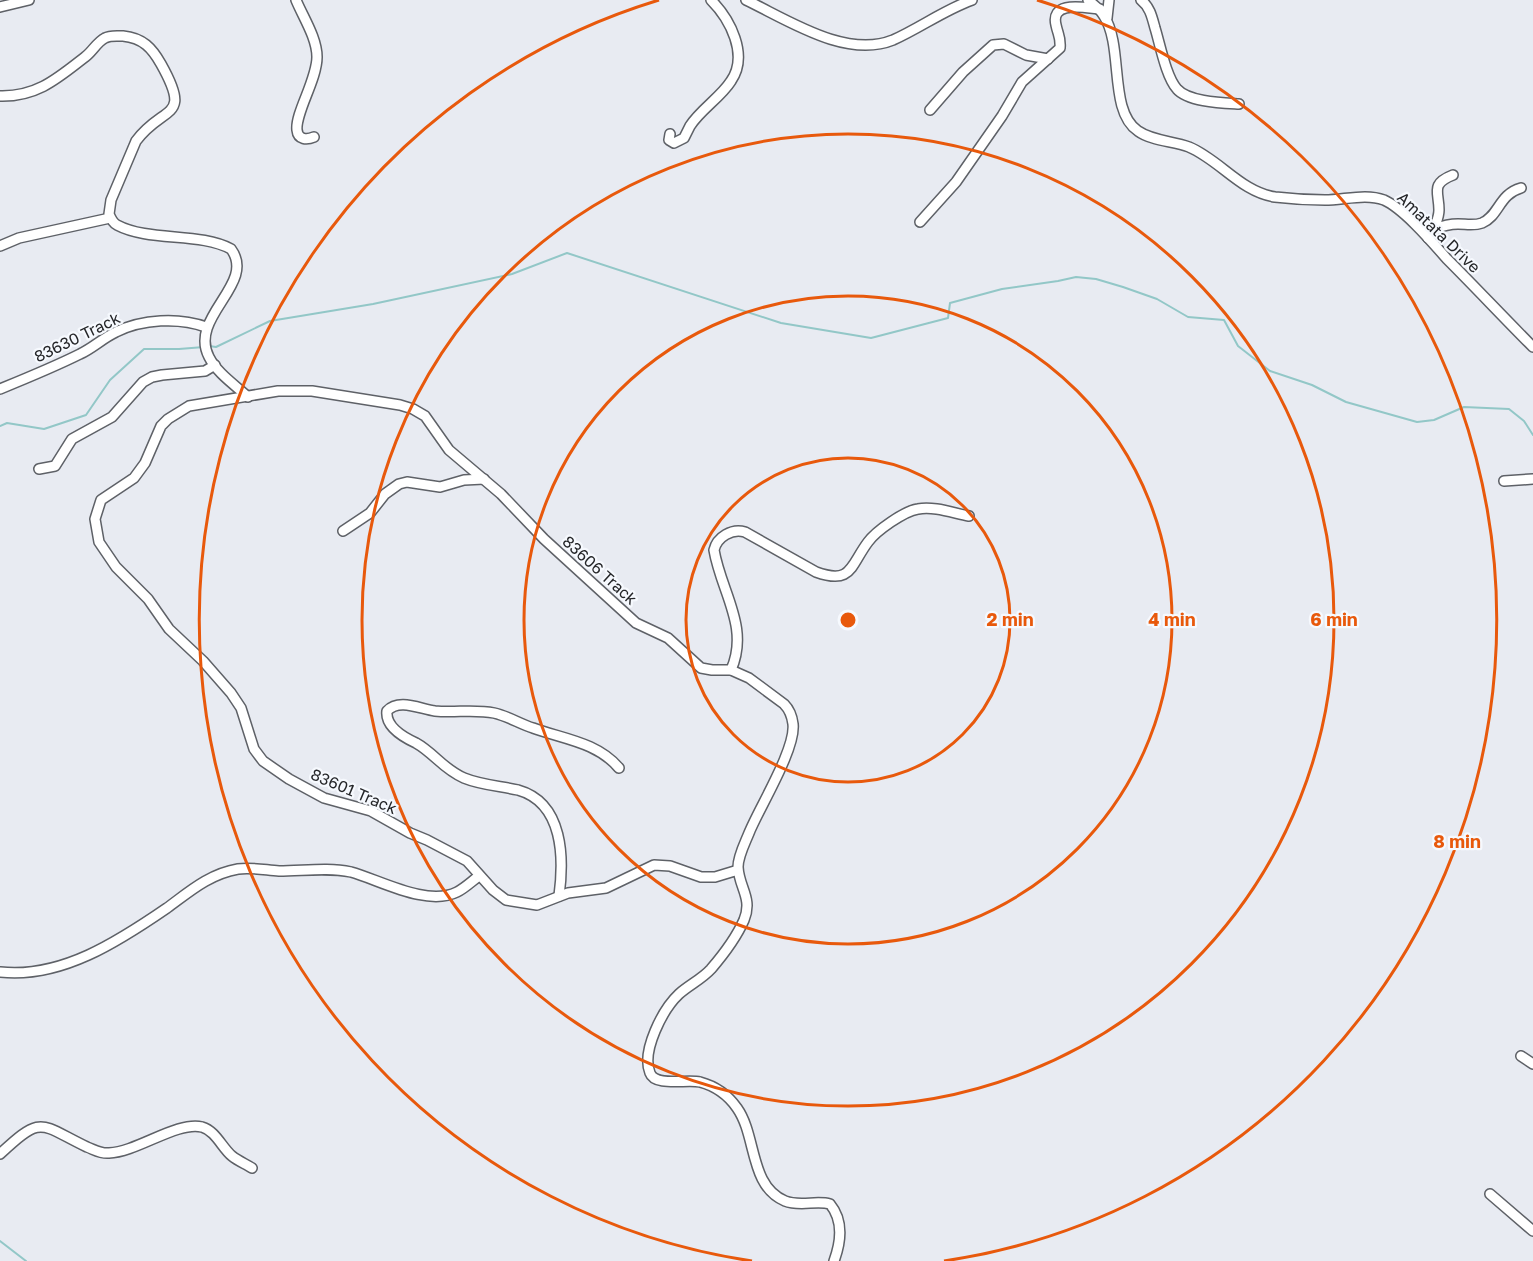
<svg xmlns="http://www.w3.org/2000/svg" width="1533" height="1261" font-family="'Golos Text',sans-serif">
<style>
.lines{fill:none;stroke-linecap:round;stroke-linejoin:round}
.stream{stroke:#92c7c7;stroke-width:2}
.minor-casing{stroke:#5e6167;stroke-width:12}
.minor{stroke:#fff;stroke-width:9}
.ring{fill:none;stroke:#e8590c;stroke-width:3}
.labels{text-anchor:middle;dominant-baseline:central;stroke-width:4.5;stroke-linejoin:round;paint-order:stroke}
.street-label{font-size:16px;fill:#252629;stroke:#f6f9fe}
.centre{fill:#e8590c;stroke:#f6f9fe;stroke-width:3}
.ring-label{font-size:18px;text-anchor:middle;font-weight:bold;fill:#e8590c;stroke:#f6f9fe;stroke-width:4.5;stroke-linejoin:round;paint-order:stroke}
</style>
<rect width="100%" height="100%" fill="#e8ebf2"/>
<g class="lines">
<g class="stream">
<polyline points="209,346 216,347 270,321 373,304 512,274 567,253 781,323 871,338 948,318 950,303 1002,289 1058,281 1076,277 1096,279 1123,287 1157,299 1188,317 1224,320 1238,346 1270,371 1312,385 1346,402 1417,422 1434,420 1464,407 1509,409 1524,421 1533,435"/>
<polyline points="0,426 7,423 44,429 86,415 110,380 144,349 179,349 204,347"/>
<polyline points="0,1241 26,1261"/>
</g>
<defs>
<g id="minor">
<path d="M296,0c7,17 21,38 21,57 0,23 -22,56 -20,73 1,10 10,10 17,7"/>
<path d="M746,0c42,20 100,59 147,40 27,-12 51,-30 79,-40"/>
<path d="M1088,0c6,5 12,9 16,16 20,31 4,95 34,115 14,10 35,10 51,16 31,13 52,45 86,50 17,2 34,3 50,3 19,0 41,-7 59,0 20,9 48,42 63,59 29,29 57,59 86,88"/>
<path d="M1141,0c9,7 11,17 14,28 5,16 11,49 22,61 11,13 46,14 62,15"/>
<polyline points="0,7 29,0"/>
<polyline points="1107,18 1109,0"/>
<path d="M0,96c37,1 58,-18 85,-39 7,-5 12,-15 20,-19 5,-3 12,-2 18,-2 20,2 29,12 38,28 32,57 2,40 -25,77l-25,59 -2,14c2,5 4,9 8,11 32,17 83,7 114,24 26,35 -43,68 -22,108 8,16 26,28 39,40"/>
<polyline points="930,110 963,72 993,45 1004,44 1026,55 1048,59"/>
<path d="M670,134l-1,6 5,3 10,-5c2,-4 4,-8 6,-12 10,-16 31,-29 41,-45 18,-26 -1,-62 -20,-81"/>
<path d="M920,222l36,-40 46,-66 20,-34 38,-34c1,-11 -2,-13 -4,-23 -6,-25 29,-17 44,-16"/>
<path d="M1434,229c2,-6 5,-12 5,-19 0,-18 -9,-26 14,-35"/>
<path d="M1428,238l6,-9c8,-3 15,-5 24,-5 8,0 16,2 24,-1 17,-7 17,-29 39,-35"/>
<polyline points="0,246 19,238 110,218"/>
<path d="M0,389c27,-11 54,-22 80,-35 13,-6 23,-16 36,-22 26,-13 63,-15 90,-5"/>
<polyline points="39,469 55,466 72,439 112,417 143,382 152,377 162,375 205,371 215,365"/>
<polyline points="1504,481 1533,479"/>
<polyline points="343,531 370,513 385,494 399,484 407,482 440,487 464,480 484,479"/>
<path d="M731,670c19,-43 -10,-78 -17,-120 3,-13 18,-22 31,-18l71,40c36,13 34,-6 52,-30 8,-11 36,-31 50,-33 16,-3 35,4 51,7"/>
<path d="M738,870l-23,7h-14l-31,-11 -16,-1 -48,23 -38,5 -31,12 -31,-5 -13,-10 -26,-29 -40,-21 -17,-7 -39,-22 -47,-13 -35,-19 -26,-18 -9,-12 -13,-41 -10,-15 -28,-32 -34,-32 -21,-30 -32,-32 -17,-25 -4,-23 6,-19 33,-22 11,-15 16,-37 7,-7 21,-13 89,-15h34l88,14 13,4 12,7 24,34 52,44 43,45 92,84 32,15 33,30 11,2h19l18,8 35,26c5,5 8,12 9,20 3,25 -34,84 -44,109 -4,10 -11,23 -11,34 1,21 15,31 6,53 -7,16 -21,35 -33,49 -9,10 -22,16 -32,25 -16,15 -38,57 -29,79 5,14 37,6 50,9 15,4 28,13 37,26 20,28 12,78 48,93 15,6 31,-1 45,3 14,17 11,38 4,57"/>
<path d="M559,896c5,-37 5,-93 -41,-106 -18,-4 -37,-5 -54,-12 -21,-9 -30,-25 -48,-35 -13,-6 -31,-16 -29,-32 12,-13 33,-2 48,0 19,2 40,-2 59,2 14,3 26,11 39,15 30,11 64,14 86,40"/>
<path d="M0,972c61,7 119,-31 167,-64 22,-16 42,-34 71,-39 13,-2 27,1 41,2 24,0 49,-4 72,1 29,8 76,35 106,20 8,-4 15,-11 22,-16"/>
<polyline points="1521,1056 1533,1064"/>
<path d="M0,1154c43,-40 39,-30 87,-7 8,3 14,7 22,6 28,-1 68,-32 93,-26 14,4 20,21 30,29 6,5 14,8 20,12"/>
<polyline points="1490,1194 1533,1231"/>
</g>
</defs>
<use href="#minor" class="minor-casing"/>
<use href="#minor" class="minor"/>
</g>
<g class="ring">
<circle cx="848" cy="620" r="162"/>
<circle cx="848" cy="620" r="324"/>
<circle cx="848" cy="620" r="486"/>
<path d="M752 1261A648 648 0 0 1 659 0M1037 0A648 648 0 0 1 944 1261"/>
</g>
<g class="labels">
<g class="street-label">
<text transform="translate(1439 232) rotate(44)">Amatata Drive</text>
<text transform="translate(77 337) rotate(-26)">83630 Track</text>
<text transform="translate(600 570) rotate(42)">83606 Track</text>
<text transform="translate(354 791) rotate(23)">83601 Track</text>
</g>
</g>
<circle cx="848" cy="620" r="9" class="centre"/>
<g class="ring-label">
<text x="1010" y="626">2 min</text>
<text x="1172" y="626">4 min</text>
<text x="1334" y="626">6 min</text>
<text x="1457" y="848">8 min</text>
</g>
</svg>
